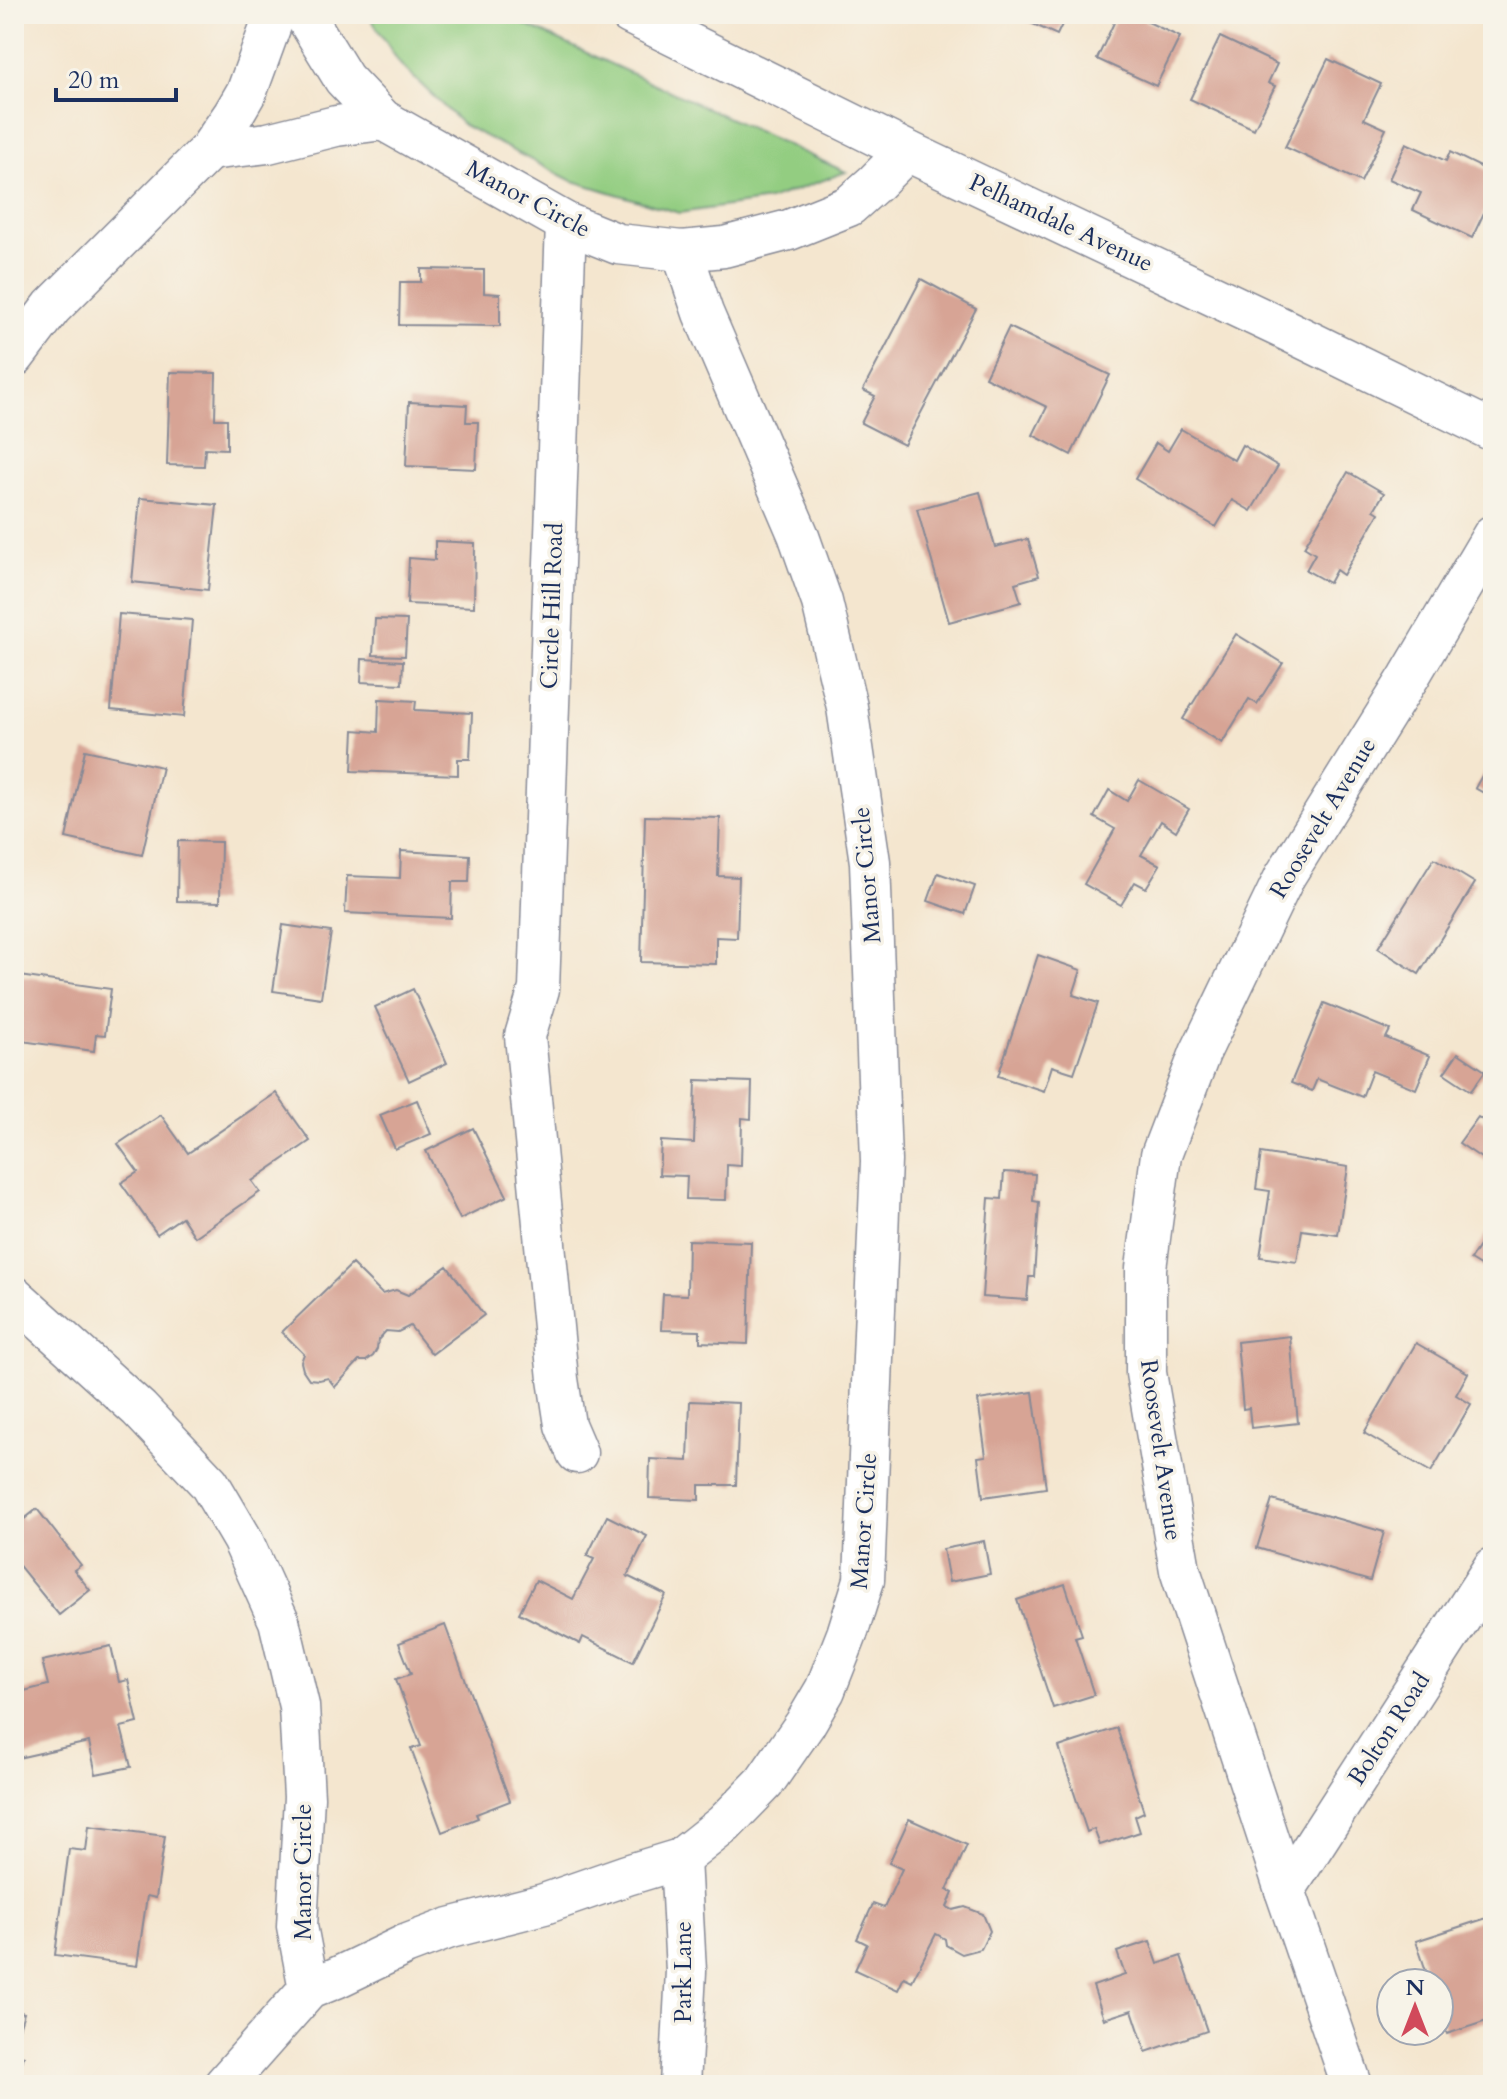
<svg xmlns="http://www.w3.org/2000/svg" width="1507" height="2099" font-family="Cardo,serif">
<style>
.green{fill:#93cd81;stroke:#577e70;stroke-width:2}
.building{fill:#d7a495}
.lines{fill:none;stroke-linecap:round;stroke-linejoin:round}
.minor-casing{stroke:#888a96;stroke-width:43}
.minor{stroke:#fff;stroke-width:40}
.rail{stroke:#1b2f5e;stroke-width:6;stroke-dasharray:12 6;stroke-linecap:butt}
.labels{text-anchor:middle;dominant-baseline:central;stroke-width:7;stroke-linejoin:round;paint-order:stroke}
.street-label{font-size:24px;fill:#1b2f5e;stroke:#f7f3e8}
</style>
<rect width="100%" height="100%" fill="#f7f3e8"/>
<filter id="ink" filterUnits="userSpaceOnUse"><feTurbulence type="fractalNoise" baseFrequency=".0125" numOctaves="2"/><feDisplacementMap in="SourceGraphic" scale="16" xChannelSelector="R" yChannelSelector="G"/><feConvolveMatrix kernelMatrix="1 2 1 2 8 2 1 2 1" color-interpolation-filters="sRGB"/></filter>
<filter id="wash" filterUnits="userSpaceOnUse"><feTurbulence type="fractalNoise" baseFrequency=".006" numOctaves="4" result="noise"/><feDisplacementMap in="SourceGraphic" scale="32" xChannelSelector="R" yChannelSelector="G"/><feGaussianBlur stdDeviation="1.8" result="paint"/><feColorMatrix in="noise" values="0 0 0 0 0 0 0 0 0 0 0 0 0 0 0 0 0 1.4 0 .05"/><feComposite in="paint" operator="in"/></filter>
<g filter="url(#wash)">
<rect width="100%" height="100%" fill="#f4e6cf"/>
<polygon class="green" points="368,14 502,14 846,172 769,200 679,213 570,180 463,125 400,64"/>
<g id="blocks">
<g class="building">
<polygon points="1011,14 1067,14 1057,35"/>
<polygon points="1118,14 1131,14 1180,37 1156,86 1097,59"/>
<polygon points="1220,37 1277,64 1268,83 1275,86 1254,129 1190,99"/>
<polygon points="1328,59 1381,84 1364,119 1386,129 1361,182 1285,147"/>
<polygon points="1406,143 1446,161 1450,152 1493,173 1493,194 1472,238 1413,210 1421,193 1389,179"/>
<polygon points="421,269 484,270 484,293 500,294 500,326 399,325 400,282 421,282"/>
<polygon points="921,279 976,309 904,445 861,423 875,396 863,390"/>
<polygon points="1009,327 1110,375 1071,455 1033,435 1047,407 985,377"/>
<polygon points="170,372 216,373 215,419 227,419 227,449 205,448 204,466 167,465"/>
<polygon points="409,402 467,405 466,422 478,422 476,469 406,466"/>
<polygon points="1181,429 1234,460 1242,445 1278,466 1251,511 1232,500 1216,527 1135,479 1156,443 1168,451"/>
<polygon points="1348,472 1384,493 1374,510 1379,513 1343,575 1336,570 1329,583 1306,570 1315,554 1304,547"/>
<polygon points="980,492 995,547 1028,539 1039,576 1015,583 1021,602 949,622 917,509"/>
<polygon points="140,498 217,505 208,590 132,582"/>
<polygon points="435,541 475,543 474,607 407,604 409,558 435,560"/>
<polygon points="119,614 192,620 184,717 111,710"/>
<polygon points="375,619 407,620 405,656 373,655"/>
<polygon points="1236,634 1283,663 1257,704 1249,699 1222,743 1183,719"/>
<polygon points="362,659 403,661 402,684 361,682"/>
<polygon points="379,699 416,701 415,710 472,713 470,759 458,759 458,775 352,771 354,730 378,732"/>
<polygon points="85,750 162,767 142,855 66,838"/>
<polygon points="1493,756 1493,798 1475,788"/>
<polygon points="1139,780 1189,809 1176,831 1161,821 1141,855 1160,865 1146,888 1135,882 1121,905 1084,884 1115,829 1094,817 1109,790 1127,801"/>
<polygon points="645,816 720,818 718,876 739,877 737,938 716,937 716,964 641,962"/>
<polygon points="178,841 221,842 220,902 177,901"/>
<polygon points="401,851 470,855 469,882 452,882 451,918 345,913 347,876 400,878"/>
<polygon points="1434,858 1475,883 1419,974 1378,948"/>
<polygon points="938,873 975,886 965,914 928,901"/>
<polygon points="283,925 331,932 321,998 273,991"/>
<polygon points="1038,955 1081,970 1073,995 1098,1003 1074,1073 1052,1066 1044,1091 998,1076"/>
<polygon points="19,976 111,989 105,1035 96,1034 94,1051 14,1040 14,1008"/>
<polygon points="413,989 447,1063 409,1081 375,1007"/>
<polygon points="1324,1003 1390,1030 1386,1038 1430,1056 1416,1089 1372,1071 1362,1097 1317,1079 1312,1091 1291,1083"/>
<polygon points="1458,1053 1485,1071 1471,1091 1444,1073"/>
<polygon points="696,1080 752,1082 751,1119 742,1118 741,1166 727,1165 726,1200 686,1199 687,1176 659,1175 661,1141 694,1143"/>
<polygon points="276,1093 310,1141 252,1181 260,1192 195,1237 182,1217 157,1234 121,1183 138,1172 118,1144 161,1115 188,1153"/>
<polygon points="417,1100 431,1134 395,1149 380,1115"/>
<polygon points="1478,1117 1493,1127 1493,1160 1490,1164 1459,1143"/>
<polygon points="473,1128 507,1196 460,1219 426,1151"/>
<polygon points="1261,1153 1348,1167 1338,1235 1302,1230 1297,1262 1260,1257 1270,1191 1256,1189"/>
<polygon points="1004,1172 1035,1174 1033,1201 1039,1202 1034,1277 1029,1277 1027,1300 982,1297 989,1198 1002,1199"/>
<polygon points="1493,1224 1493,1274 1470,1260"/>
<polygon points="688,1240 751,1242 748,1344 700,1342 700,1331 661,1330 663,1294 687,1295"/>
<polygon points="352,1264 382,1294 396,1290 408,1295 447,1266 484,1315 432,1354 410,1326 398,1332 386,1331 378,1340 377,1349 373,1356 366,1361 359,1361 335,1387 328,1378 319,1380 309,1379 303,1370 301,1362 304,1354 282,1332"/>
<polygon points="1290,1336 1298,1423 1251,1428 1249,1408 1243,1409 1237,1342"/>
<polygon points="1416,1343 1468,1373 1456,1395 1471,1404 1431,1472 1364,1433"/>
<polygon points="1033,1392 1046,1488 983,1497 978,1457 986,1456 978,1400"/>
<polygon points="690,1401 739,1403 736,1485 699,1485 699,1500 649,1498 650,1459 688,1461"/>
<polygon points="1272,1500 1384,1532 1370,1581 1257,1548"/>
<polygon points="14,1509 23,1520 37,1509 81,1565 74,1570 90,1590 59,1615 17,1563 14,1565"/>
<polygon points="607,1516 647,1536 627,1576 666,1595 633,1662 583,1637 580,1644 519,1613 536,1580 573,1599 594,1559 587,1556"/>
<polygon points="984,1541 990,1574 949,1582 943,1549"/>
<polygon points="1065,1584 1082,1635 1075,1637 1094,1695 1053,1708 1017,1600"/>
<polygon points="445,1625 510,1801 476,1814 478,1818 442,1832 411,1749 421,1746 396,1679 411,1674 399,1643"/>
<polygon points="111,1646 119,1682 128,1680 138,1723 121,1727 131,1767 96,1774 89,1742 18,1758 14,1743 14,1727 23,1725 16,1693 48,1685 42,1661"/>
<polygon points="1117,1728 1144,1812 1135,1816 1140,1832 1100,1845 1094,1829 1087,1832 1059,1747"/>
<polygon points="909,1819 967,1845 947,1890 953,1893 947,1907 953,1910 965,1907 983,1914 990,1931 981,1949 962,1954 946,1945 945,1939 936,1934 912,1981 904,1977 898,1990 855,1970 867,1944 857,1939 873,1904 884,1908 902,1869 889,1863"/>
<polygon points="89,1826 165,1836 156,1898 147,1896 137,1966 55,1955 69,1849 86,1851"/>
<polygon points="1493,1916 1493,2019 1447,2034 1439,2010 1439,1983 1430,1983 1416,1941"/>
<polygon points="1150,1941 1158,1964 1181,1956 1207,2031 1146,2052 1132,2010 1104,2019 1093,1986 1125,1975 1117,1952"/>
<polygon points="14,2010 24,2013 15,2041 14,2041"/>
<polygon points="14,2053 24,2056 15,2085 14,2085"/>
</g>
</g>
</g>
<g filter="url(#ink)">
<use href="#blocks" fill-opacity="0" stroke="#888a96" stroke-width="2"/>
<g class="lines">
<defs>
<g id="minor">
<polyline points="304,14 344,79 383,120 566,223 618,244 682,251 724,247 789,230 849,206 876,182 907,151"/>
<polyline points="630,14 907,151 1284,329 1493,431"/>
<polyline points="209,150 268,143 336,126 383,120"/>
<polyline points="566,223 539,989 525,1036 558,1379 565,1425 577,1453"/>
<polyline points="14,357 52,307 209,150 233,115 247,91 275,14"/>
<polyline points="14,1296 139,1409 209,1483 242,1539 279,1621 299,1706 304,1797 297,1926 309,1989"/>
<polyline points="1285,1890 1493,1568"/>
<polyline points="224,2085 309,1989 336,1978 405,1945 450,1928 544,1904 627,1875 680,1859 724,1824 764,1783 805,1724 825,1690 847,1634 864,1580 881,1161 870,862 847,707 822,602 798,534 703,313 682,251"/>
<polyline points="680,2085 686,1971 680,1859"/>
<polyline points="1352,2085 1285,1890 1180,1570 1146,1373 1146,1268 1161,1155 1200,1053 1285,876 1409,677 1493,535"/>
</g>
</defs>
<use href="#minor" class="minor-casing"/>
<use href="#minor" class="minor"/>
<polyline class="rail" points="14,32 22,14"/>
</g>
</g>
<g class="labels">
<g class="street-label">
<text transform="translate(528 199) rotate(28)">Manor Circle</text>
<text transform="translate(1061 223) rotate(25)">Pelhamdale Avenue</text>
<text transform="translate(552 606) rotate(-88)">Circle Hill Road</text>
<text transform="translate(1323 818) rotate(-59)">Roosevelt Avenue</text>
<text transform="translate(867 875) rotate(-95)">Manor Circle</text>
<text transform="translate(1161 1450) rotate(82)">Roosevelt Avenue</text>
<text transform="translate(864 1521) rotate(-86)">Manor Circle</text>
<text transform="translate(1389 1729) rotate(-57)">Bolton Road</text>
<text transform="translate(303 1872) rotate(-90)">Manor Circle</text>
<text transform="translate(683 1972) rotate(-90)">Park Lane</text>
</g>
</g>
<rect width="1507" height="2099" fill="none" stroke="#f7f3e8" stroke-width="48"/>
<g transform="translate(1415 2007)"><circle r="38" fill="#f7f3e8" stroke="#9fa5b1" stroke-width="2"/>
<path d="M0-6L14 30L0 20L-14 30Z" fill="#d1495b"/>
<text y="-12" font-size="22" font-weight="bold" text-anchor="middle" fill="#1b2f5e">N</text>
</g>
<path d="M56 88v12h120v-12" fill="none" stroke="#1b2f5e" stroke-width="4"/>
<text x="68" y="88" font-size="24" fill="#1b2f5e" stroke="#f7f3e8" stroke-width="6" paint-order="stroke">20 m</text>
</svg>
